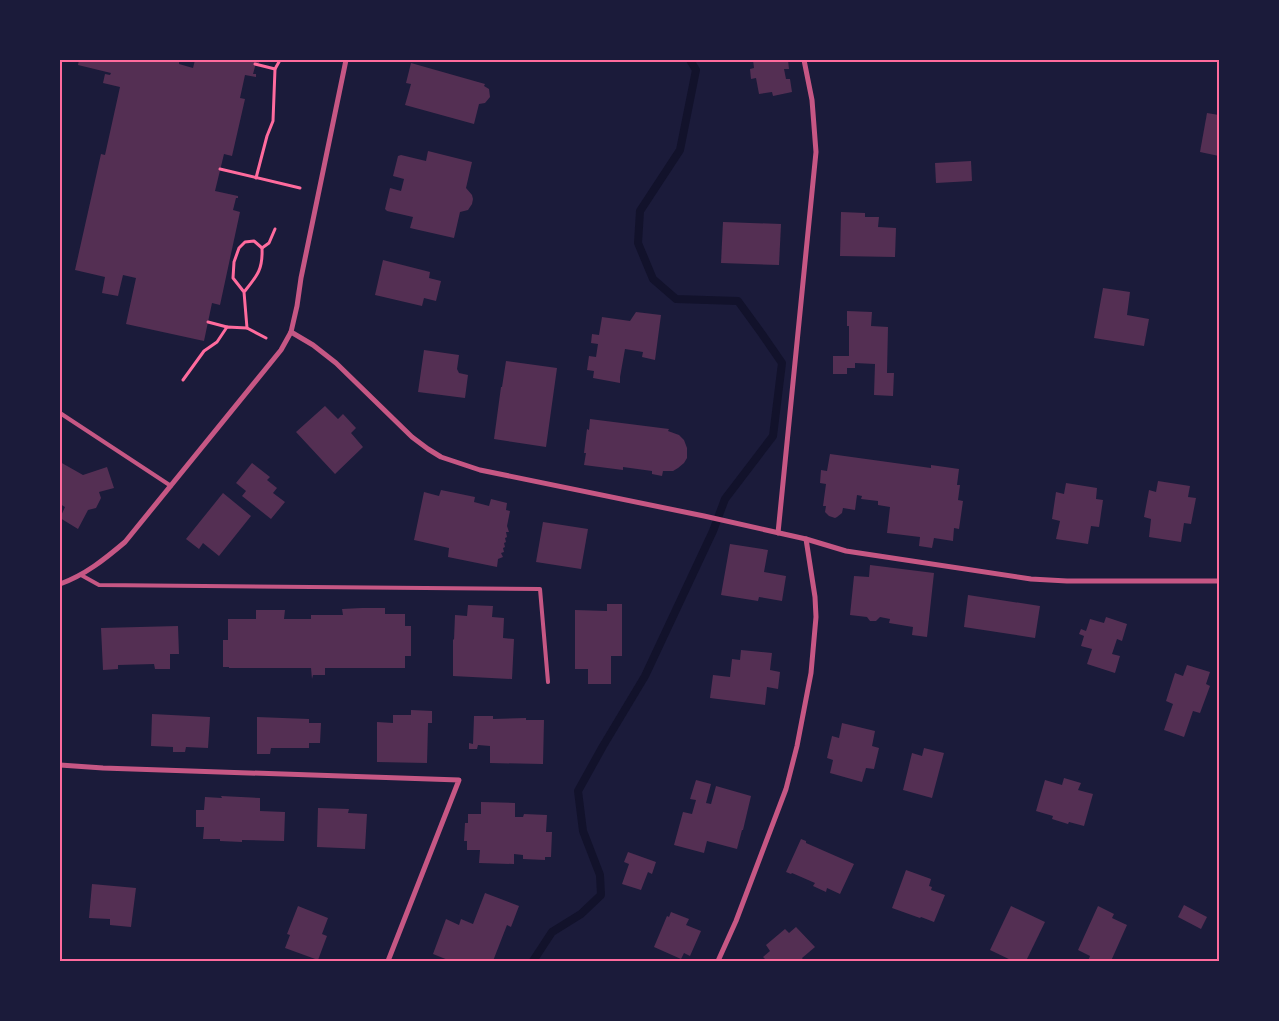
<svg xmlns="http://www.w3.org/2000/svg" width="1279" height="1021" font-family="Mulish,sans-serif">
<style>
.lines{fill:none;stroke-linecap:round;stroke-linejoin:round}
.stream{stroke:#12122b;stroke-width:8}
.building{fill:#542f53}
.path{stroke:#ff6b9d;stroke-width:3}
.service{stroke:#c65784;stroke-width:4}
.minor{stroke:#c65784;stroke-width:5}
.neatline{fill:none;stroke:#ff6b9d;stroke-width:2}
</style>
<rect width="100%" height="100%" fill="#1b1b3a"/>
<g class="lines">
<polyline class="stream" points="533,961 552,932 581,914 601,895 600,875 583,831 578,791 603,746 645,676 713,531 725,499 773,436 782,363 762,334 738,301 676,299 653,279 638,243 640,211 680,150 696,70 690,60"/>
</g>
<g class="building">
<polygon points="79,60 179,60 179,64 193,68 195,60 259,61 259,63 256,63 253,74 256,74 256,77 245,75 240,98 245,99 232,156 224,154 215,191 238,196 238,198 236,198 233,210 240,212 220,305 212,303 204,341 126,324 136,278 123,275 118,296 102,293 105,277 75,270 101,154 105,155 120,87 103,83 105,74 110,75 111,73 78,65"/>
<polygon points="753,60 788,60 789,69 784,69 786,79 790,79 792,92 773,96 772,92 759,94 756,78 751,79 750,69 754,68"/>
<polygon points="411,63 485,84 484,86 489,89 490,97 485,103 479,104 474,124 405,105 411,84 406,83"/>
<polygon points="1207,113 1219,115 1219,156 1200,152"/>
<polygon points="428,151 472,162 466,188 472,195 473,199 472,204 468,210 460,212 454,238 410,228 413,217 387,211 385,209 390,188 401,191 404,179 393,176 398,156 401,155 426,161"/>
<polygon points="971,161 972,181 936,183 935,163"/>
<polygon points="841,212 865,213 865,217 879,217 878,227 896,228 895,257 840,256"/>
<polygon points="723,222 781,224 779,265 721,263"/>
<polygon points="383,260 430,272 429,278 441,281 436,301 424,298 422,306 375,295"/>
<polygon points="1103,288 1130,292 1127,315 1149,319 1144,346 1094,338"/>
<polygon points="847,311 872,312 871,326 888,327 887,373 894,373 893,396 874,395 875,364 855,363 855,368 847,368 847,374 833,374 833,356 849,356 849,326 847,326"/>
<polygon points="636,312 661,315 655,360 642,357 643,352 625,349 620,377 620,383 593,378 594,371 587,370 589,356 596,357 598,344 591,343 592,334 599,335 602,317 630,321"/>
<polygon points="424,350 459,355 457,369 459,373 468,375 465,398 418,392"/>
<polygon points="506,361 557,368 546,447 494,439 501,387 502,387"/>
<polygon points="325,406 338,419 343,414 356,428 351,433 363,447 335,474 296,432"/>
<polygon points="590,419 669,429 668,431 679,435 684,440 687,448 687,458 684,463 678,468 673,471 663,471 662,476 652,474 652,471 623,467 623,470 584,465 586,453 584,453 587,429 589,430"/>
<polygon points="830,454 931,468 931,465 959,469 957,485 960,485 958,500 963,501 959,529 954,528 953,541 934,538 932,548 919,546 920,537 887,533 890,507 878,505 878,501 861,499 862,496 857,495 855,510 843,508 842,513 837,517 835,518 829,516 825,512 826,506 823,506 826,484 820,483 821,470 827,471"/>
<polygon points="60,462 83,475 107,467 114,488 99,492 101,498 96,508 88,510 78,529 60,518 65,507 60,504"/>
<polygon points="252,463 270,477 267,480 277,488 273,493 285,502 271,519 242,496 246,491 236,483"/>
<polygon points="1158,481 1190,486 1188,497 1196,498 1191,524 1184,523 1181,542 1149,537 1151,519 1144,517 1149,490 1156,492"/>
<polygon points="1066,483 1097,488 1096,499 1103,500 1099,527 1091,526 1088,544 1056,539 1060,521 1052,519 1056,492 1064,494"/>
<polygon points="441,490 475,497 474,502 489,506 491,499 507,503 506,510 510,511 507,526 509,532 506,532 507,537 505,538 506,542 504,543 505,547 503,548 504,552 501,553 503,557 498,559 497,567 448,557 449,548 414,540 424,492 439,496"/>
<polygon points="223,493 251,516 219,556 203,543 199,549 186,539"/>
<polygon points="543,522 588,529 581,569 536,562"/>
<polygon points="730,544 768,550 764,572 786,576 782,601 759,597 758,601 721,595"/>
<polygon points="870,565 934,573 927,637 912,635 913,627 889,623 890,619 880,617 876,621 870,621 867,617 850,615 854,576 869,577"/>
<polygon points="968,595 1040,606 1035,638 964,627"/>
<polygon points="607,604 622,604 622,656 611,656 611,684 588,684 588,669 575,669 575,610 607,611"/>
<polygon points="468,605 493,606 492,617 504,618 503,638 514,639 512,679 453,676 453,639 454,640 455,615 467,616"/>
<polygon points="362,608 385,608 385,614 405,614 405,626 411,626 411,656 405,656 405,668 325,668 325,675 313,675 312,679 311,668 229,668 229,667 223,667 223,640 228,640 228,619 256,619 256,610 285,610 284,619 311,619 311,615 343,615 342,609"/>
<polygon points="1106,617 1127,624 1122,641 1117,639 1112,654 1120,656 1115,673 1087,664 1092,649 1081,646 1084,636 1079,634 1081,629 1086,631 1090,619 1104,623"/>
<polygon points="178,626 179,654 170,654 170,669 155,669 154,664 118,665 118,669 103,670 101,628"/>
<polygon points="741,650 772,653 770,670 780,672 778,689 767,687 765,705 710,698 713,675 730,677 732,659 740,660"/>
<polygon points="1187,665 1210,672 1206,684 1210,686 1200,713 1193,711 1184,737 1164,730 1173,704 1166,701 1175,673 1183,676"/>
<polygon points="411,710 432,711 432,723 428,723 427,763 377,762 377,722 393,723 393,715 411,715"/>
<polygon points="152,714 210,717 208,748 186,747 185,752 173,752 173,747 151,746"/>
<polygon points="474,716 493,716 493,719 526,718 526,720 544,720 543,764 490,763 490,746 478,745 477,749 469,749 469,743 473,744"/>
<polygon points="257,717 309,719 309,723 321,723 320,743 309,743 309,748 271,748 270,754 257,754"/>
<polygon points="842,723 875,731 872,746 879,748 874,769 866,768 862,782 830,773 833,760 827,758 832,736 839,738"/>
<polygon points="924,748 944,753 932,798 903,790 912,753 922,756"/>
<polygon points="1064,778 1081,783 1078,790 1093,794 1084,826 1069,822 1068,824 1052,819 1053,816 1036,811 1045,780 1062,785"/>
<polygon points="696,780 711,784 706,803 711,804 716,786 751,796 743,830 742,830 737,849 707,841 704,853 674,845 683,812 692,814 696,800 690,799"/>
<polygon points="221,796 260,798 260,811 285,812 284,841 242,840 242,842 220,841 220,839 203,839 204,827 196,827 196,810 204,810 205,797 222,798"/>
<polygon points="481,802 515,803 515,817 523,817 524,814 547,815 546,832 552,832 551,857 545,857 545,860 523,859 523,855 514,854 514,864 479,863 480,850 467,850 467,841 464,841 465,823 468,823 468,814 481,814"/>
<polygon points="318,808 349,809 348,813 367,814 365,849 317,847"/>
<polygon points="801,839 806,841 806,843 854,864 840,894 827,888 826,892 813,886 815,883 792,873 791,874 786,872"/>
<polygon points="628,852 656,862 652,874 648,872 641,890 622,884 629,864 624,862"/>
<polygon points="906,870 931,879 929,886 932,887 931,890 945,895 934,922 921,917 920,918 892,908"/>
<polygon points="92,884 136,888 131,927 110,925 110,919 89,918"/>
<polygon points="485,893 519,906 511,927 507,925 493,961 447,961 448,960 433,954 446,919 459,925 461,919 473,924"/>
<polygon points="1184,905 1207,917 1201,929 1178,917"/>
<polygon points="298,906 328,918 322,934 327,936 318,960 285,948 290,935 287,934"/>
<polygon points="1011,906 1045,922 1026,961 1013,961 990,950"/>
<polygon points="1098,906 1114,914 1112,918 1127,925 1111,961 1088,961 1090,956 1078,950"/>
<polygon points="671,912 689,919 686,925 701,931 690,956 684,953 681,959 654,947 667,916 669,917"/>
<polygon points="796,927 815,947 802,958 804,961 767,961 763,957 770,951 766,945 785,929 789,933"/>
</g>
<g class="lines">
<g class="path">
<polyline points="255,64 275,69"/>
<polyline points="220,169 300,188"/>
<polyline points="256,178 267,136 273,121 275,69 280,60"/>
<polyline points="262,248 269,243 275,229"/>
<path d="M244,292c13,-16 19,-22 18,-44l-8,-7 -9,1 -6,6 -5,14 -1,16 11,14 3,36"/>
<polyline points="208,322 227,327"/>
<polyline points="183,380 204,351 217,342 227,327 247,328 266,338"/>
</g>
<g class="service">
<polyline points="60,413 171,486"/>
<polyline points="81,575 99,585 540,589 548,682"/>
</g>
<g class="minor">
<polyline points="291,332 313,345 336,363 412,437 428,449 441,457 480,470 704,516 806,539 846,551 1031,579 1067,581 1219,581"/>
<polyline points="778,533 816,152 812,100 804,60"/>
<path d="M60,584c25,-9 45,-25 65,-42l156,-192 10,-18 6,-26 4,-28 45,-218"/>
<polyline points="60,765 103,768 459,780 388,961"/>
<polyline points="718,961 736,921 786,789 797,746 811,673 816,617 815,597 806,539"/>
</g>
</g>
<rect width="1279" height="1021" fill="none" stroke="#1b1b3a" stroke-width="122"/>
<rect x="61" y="61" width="1157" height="899" class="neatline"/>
</svg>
